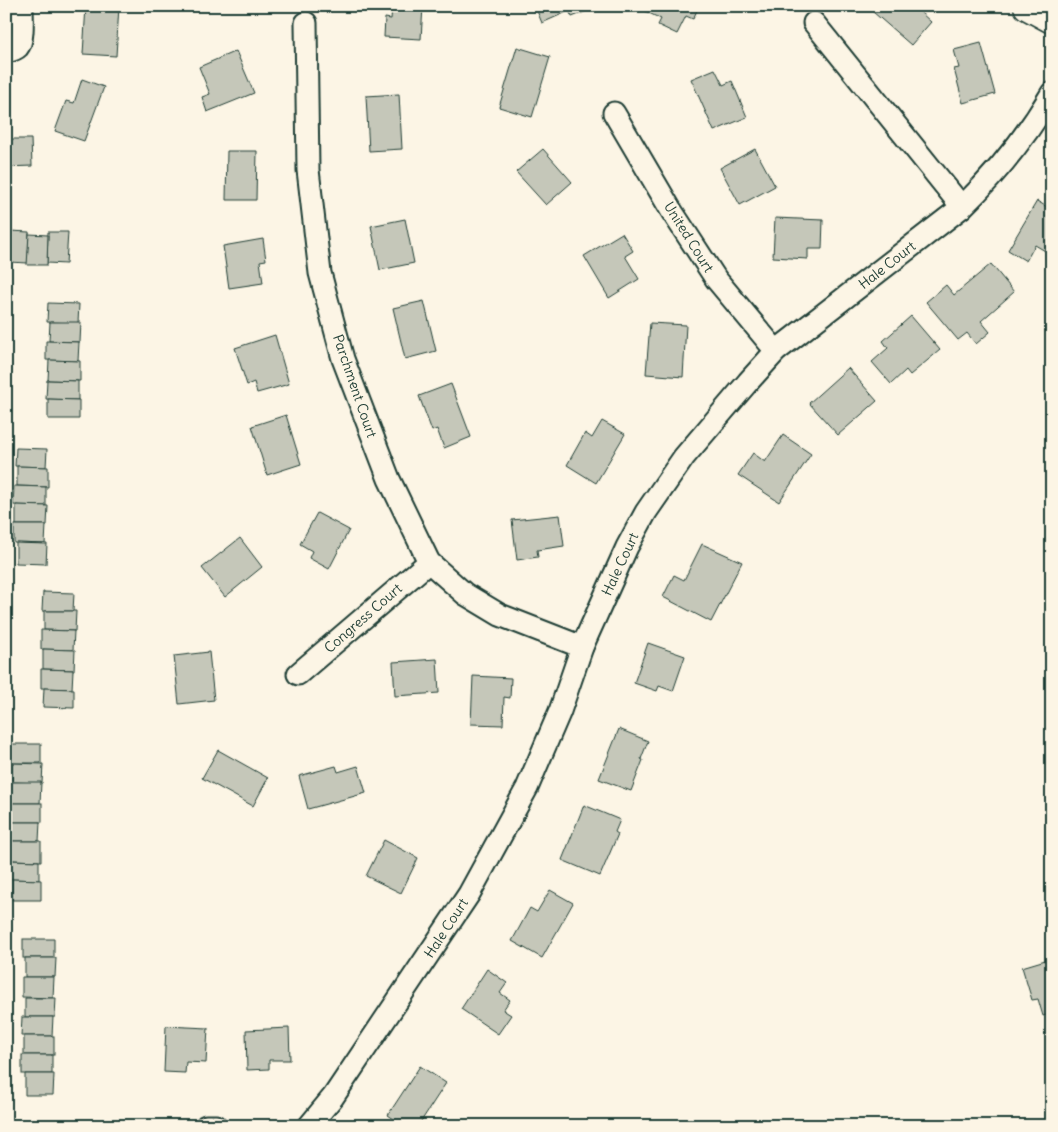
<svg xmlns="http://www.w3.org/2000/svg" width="1058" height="1132" font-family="Delius,sans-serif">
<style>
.building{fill:#c5c7b9;stroke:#1f3d34}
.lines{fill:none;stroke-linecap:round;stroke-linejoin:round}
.street-casing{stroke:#1f3d34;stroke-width:25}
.secondary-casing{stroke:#1f3d34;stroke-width:31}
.street{stroke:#fcf5e5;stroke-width:21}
.secondary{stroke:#fcf5e5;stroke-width:28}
.labels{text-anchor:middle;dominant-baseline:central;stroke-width:4;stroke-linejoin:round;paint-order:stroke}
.street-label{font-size:14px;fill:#1f3d34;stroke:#fcf5e5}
</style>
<rect width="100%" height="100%" fill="#fcf5e5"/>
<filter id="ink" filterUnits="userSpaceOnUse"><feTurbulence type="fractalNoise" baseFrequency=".02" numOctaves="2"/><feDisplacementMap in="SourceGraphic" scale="10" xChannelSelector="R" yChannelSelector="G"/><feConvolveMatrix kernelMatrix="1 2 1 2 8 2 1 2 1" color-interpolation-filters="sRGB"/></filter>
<g filter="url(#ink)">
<g class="building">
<polygon points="86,6 119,6 116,56 83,54"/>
<polygon points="392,6 423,6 421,39 384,37 385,18 391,19"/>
<polygon points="535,6 591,6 592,9 572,17 569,11 542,23"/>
<polygon points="647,6 699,6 693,19 686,16 677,34 658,25 661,19 645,11"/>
<polygon points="878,6 925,6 920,12 931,22 911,45 873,12"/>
<polygon points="981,43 995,94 963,103 954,69 959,68 954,50"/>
<polygon points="517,47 550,57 532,117 499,107"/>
<polygon points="236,51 254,93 207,112 202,97 210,94 199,67"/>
<polygon points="715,69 723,85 732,81 747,117 714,131 691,79"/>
<polygon points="82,79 104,87 84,141 55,131 66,101 74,103"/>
<polygon points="399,94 402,149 369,151 366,96"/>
<polygon points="6,139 31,139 32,166 6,167"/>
<polygon points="543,149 572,182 546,205 516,172"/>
<polygon points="755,149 775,186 740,205 720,168"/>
<polygon points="227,151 257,151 256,200 226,200"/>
<polygon points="1037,201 1052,210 1052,255 1035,245 1026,261 1008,250"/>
<polygon points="775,218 823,220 822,249 808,249 808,259 773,257"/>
<polygon points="405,219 414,263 380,270 371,226"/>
<polygon points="10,231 29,232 28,263 9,262"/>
<polygon points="48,232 68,232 66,264 47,263"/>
<polygon points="622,233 633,251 625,256 639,279 609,298 584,256"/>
<polygon points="6,234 10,234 8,265 6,265"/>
<polygon points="29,234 48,235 47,265 27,265"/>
<polygon points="263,239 266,260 260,261 263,283 229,288 223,246"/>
<polygon points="991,264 1014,292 981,321 990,332 976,344 967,333 958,340 926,302 946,285 954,295"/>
<polygon points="424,301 436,351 405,359 393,308"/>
<polygon points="48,303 79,304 78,323 47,322"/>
<polygon points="911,316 940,350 910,375 906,370 891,384 872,362 888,348 883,341"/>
<polygon points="50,322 81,322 80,342 49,341"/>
<polygon points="650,323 686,325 683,377 646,374"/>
<polygon points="275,335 289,384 257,393 254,382 247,385 235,348"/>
<polygon points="46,341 79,342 78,361 46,360"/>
<polygon points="49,360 80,361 80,381 48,380"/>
<polygon points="848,368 877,401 838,435 809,403"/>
<polygon points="47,380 78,381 78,400 46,399"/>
<polygon points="451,384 471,437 444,448 437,429 432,431 419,396"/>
<polygon points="48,399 79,400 79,419 48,419"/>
<polygon points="286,415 301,464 267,475 252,426"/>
<polygon points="602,421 625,434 596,483 567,465 585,433 592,438"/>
<polygon points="783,435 811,454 779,502 738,475 753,453 765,462"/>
<polygon points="16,448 47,449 46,467 15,466"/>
<polygon points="17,466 48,467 48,487 17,486"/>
<polygon points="14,486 46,487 46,506 13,505"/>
<polygon points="16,505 48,506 47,525 16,525"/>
<polygon points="317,513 349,530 329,569 309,558 312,551 300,544"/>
<polygon points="560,515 564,546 537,550 538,557 517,560 512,520"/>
<polygon points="14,525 46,525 45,544 14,543"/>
<polygon points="240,538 262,567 225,597 202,568"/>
<polygon points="16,543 47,544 46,564 16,563"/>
<polygon points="702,544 742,562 711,622 663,597 674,575 684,580"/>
<polygon points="43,592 74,593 73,611 42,611"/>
<polygon points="44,611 76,611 75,631 44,630"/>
<polygon points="41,630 74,631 73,650 41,649"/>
<polygon points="648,643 685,656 673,691 659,686 657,691 634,683"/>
<polygon points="43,649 75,650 74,670 43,669"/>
<polygon points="209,652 214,700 179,704 174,656"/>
<polygon points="437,659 439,693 395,696 393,662"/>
<polygon points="41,669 73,670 72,689 41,688"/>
<polygon points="473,676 511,678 510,698 504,697 503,725 471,724"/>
<polygon points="44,688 74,689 74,708 43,707"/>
<polygon points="619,729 648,741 641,759 643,760 631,791 599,779"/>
<rect x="10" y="744" width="31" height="19"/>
<polygon points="218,750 268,778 253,806 202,778"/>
<polygon points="12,763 43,764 42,783 12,782"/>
<polygon points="336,766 338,772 358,766 366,793 308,809 299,776"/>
<polygon points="9,782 41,782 40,803 9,803"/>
<rect x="12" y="803" width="30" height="19"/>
<polygon points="584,805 620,820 615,832 618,834 600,876 562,860"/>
<polygon points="9,822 40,822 39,841 8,841"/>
<polygon points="384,840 418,858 401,893 366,876"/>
<polygon points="11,841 41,841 41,861 11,860"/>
<polygon points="9,860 39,861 39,880 9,879"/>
<polygon points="12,879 41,880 41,900 12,900"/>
<polygon points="550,890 573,903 542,958 512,941 530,908 537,912"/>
<rect x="23" y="939" width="31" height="19"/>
<polygon points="25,958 56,958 55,977 25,977"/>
<polygon points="1052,958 1052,1013 1043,1016 1038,999 1032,1000 1022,967"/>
<polygon points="487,969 507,983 500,993 510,1000 503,1010 511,1015 498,1034 461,1009"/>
<polygon points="22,977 54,977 53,998 22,997"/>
<polygon points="25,998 56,998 55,1017 25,1017"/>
<polygon points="22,1017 53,1017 52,1036 21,1036"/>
<polygon points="166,1026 208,1028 206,1063 186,1062 185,1073 164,1072"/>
<polygon points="289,1028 290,1060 269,1060 269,1069 247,1070 246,1030"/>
<rect x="24" y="1036" width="30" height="19"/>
<rect x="22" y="1055" width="30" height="19"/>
<polygon points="420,1066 446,1083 418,1126 404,1126 388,1115"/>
<polygon points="25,1074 54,1074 53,1095 25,1095"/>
</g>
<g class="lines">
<defs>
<g id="street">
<polyline points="306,23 308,170 320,273 343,359 389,479 429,562 465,594 500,615 582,647"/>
<polyline points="814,23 962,207"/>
<path d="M6,52c4,-1 9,-2 12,-5 6,-7 4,-31 4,-41"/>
<polyline points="614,113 671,210 716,279 776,351"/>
<polyline points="298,674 429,562"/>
<polyline points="206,1126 216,1126"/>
<path d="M309,1126l24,-29 136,-203 58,-106 33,-77 22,-64 45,-100 19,-35 38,-55 64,-75 28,-31 186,-144c35,-34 65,-71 90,-114"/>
</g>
<polyline id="secondary" points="1028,6 1052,19"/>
</defs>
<use href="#street" class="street-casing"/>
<use href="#secondary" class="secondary-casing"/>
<use href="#street" class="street"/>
<use href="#secondary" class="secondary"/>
</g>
</g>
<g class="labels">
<g class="street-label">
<text transform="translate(689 237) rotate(58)">United Court</text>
<text transform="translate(887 265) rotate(-38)">Hale Court</text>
<text transform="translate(355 386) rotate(71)">Parchment Court</text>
<text transform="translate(620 564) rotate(-65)">Hale Court</text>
<text transform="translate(363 618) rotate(-41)">Congress Court</text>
<text transform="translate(446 928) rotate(-57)">Hale Court</text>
</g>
</g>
<rect width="1058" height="1132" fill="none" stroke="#fcf5e5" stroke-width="25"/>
<rect x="12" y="12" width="1033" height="1107" fill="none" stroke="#1f3d34" stroke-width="2" filter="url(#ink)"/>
</svg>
